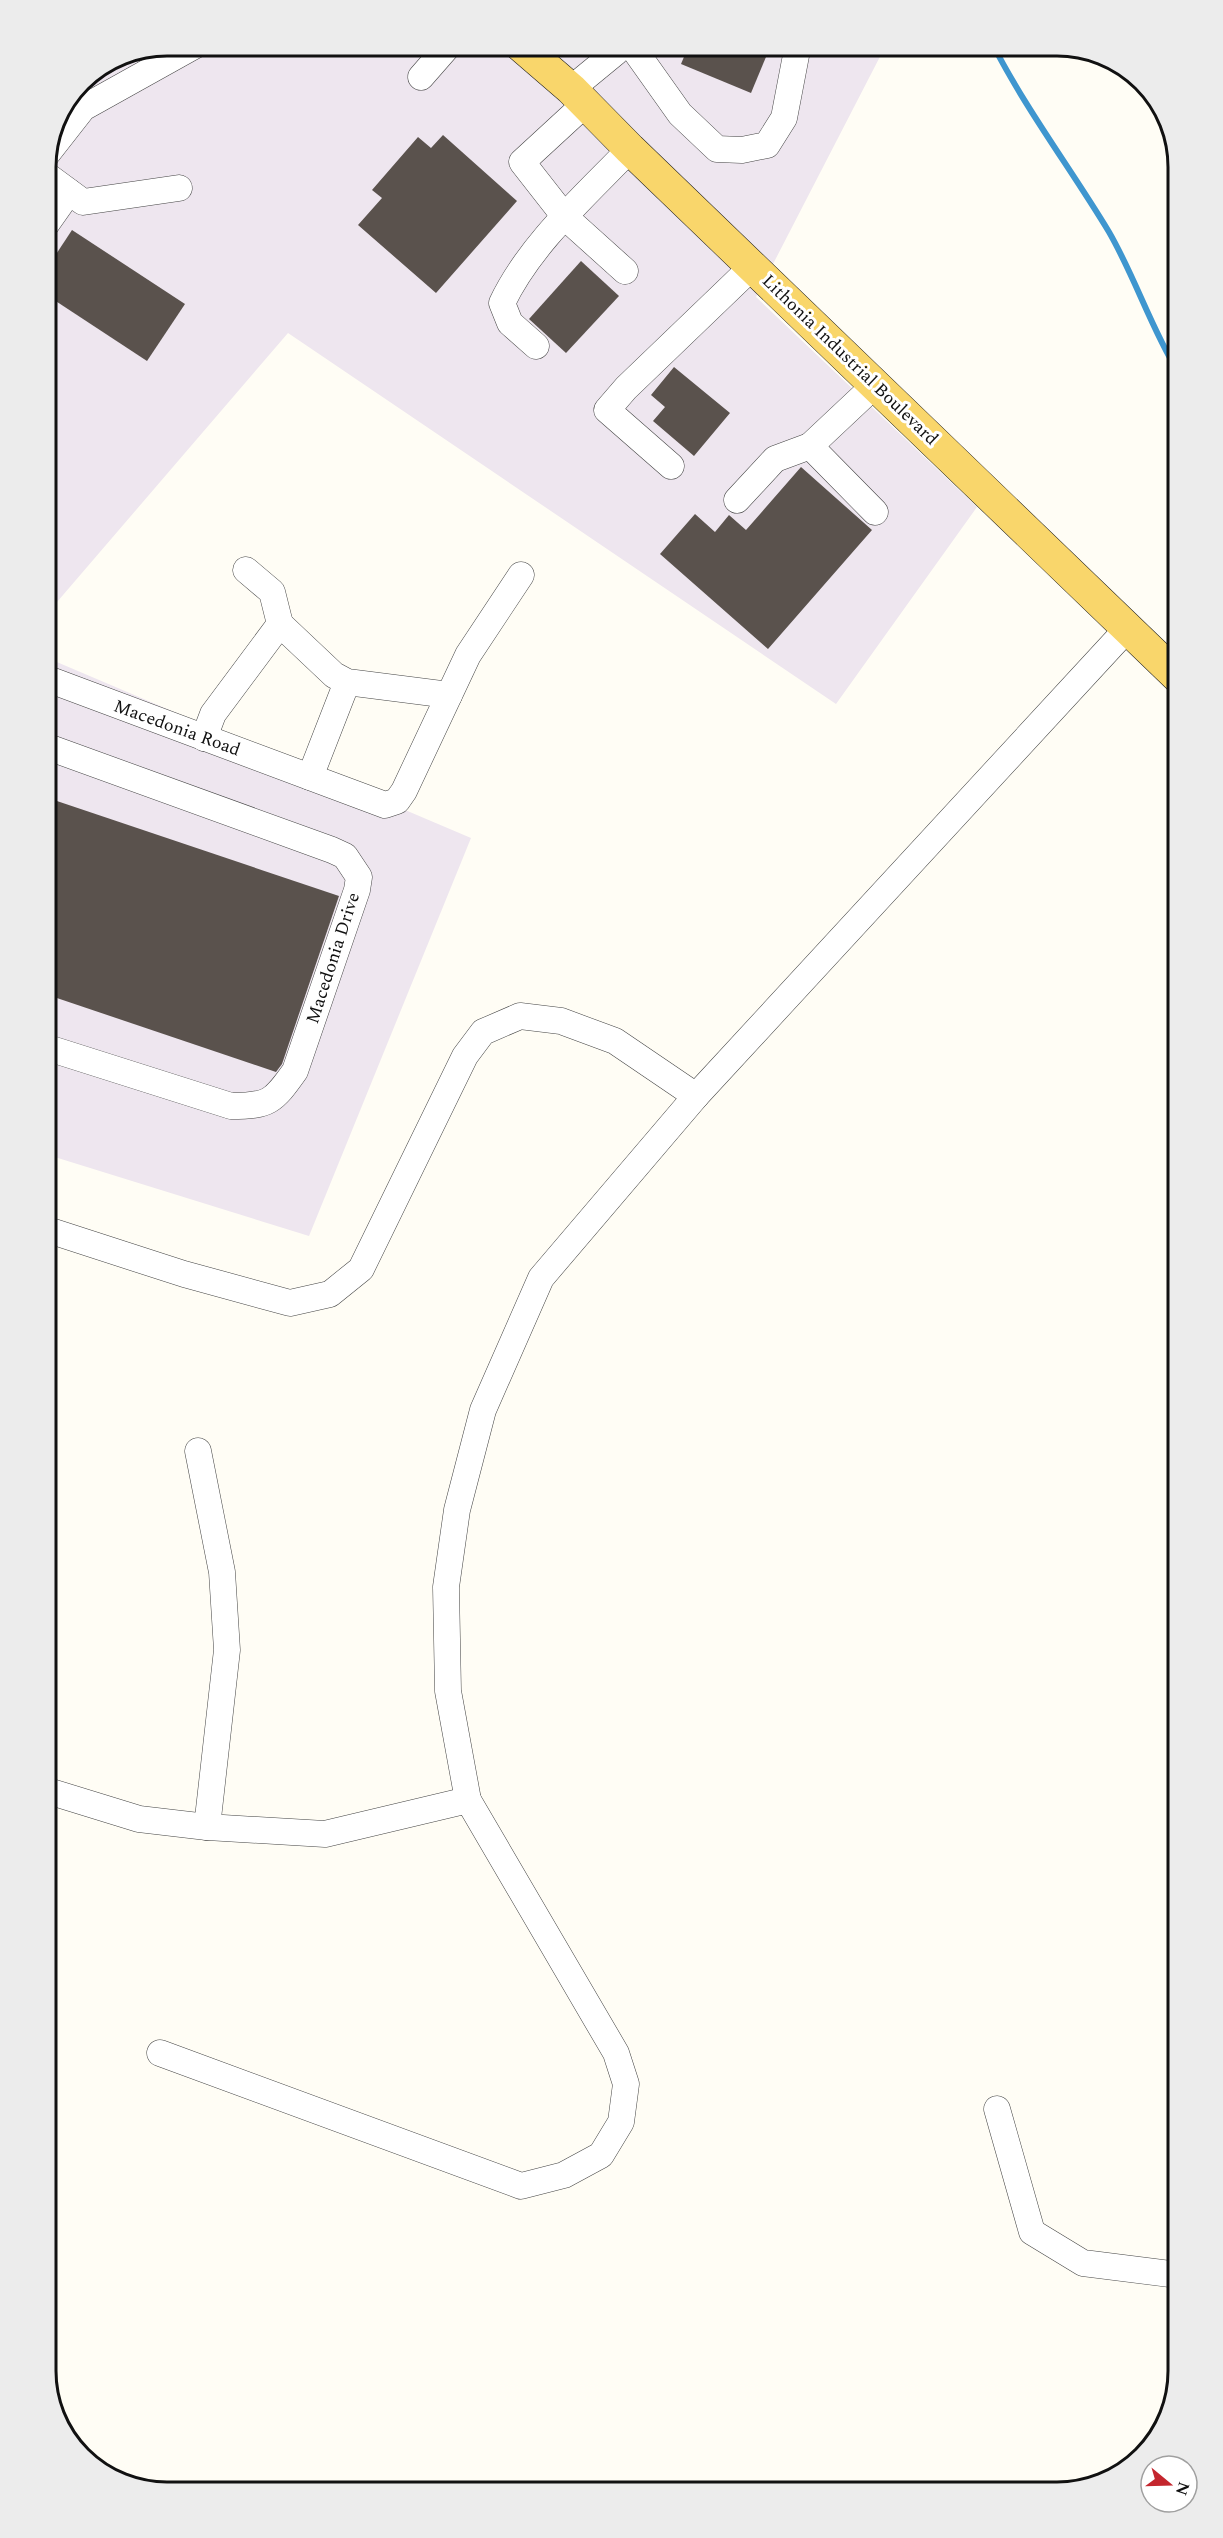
<svg xmlns="http://www.w3.org/2000/svg" width="1223" height="2538" font-family="Spectral,serif">
<style>
.industrial{fill:#eee6ef}
.lines{fill:none;stroke-linecap:round;stroke-linejoin:round}
.stream{stroke:#3f96cf;stroke-width:6}
.building{fill:#5a524d}
.minor-casing{stroke:#444;stroke-width:27}
.major-casing{stroke:#222;stroke-width:33}
.minor{stroke:#fff;stroke-width:26}
.major{stroke:#f9d66b;stroke-width:32}
.labels{text-anchor:middle;dominant-baseline:central;stroke-width:6;stroke-linejoin:round;paint-order:stroke}
.street-label{font-size:18px;fill:#111;stroke:#fff}
.rim{fill:none;stroke:#111;stroke-width:3}
</style>
<rect width="100%" height="100%" fill="#fffdf5"/>
<g class="industrial">
<polygon points="167,45 886,45 756,297 977,507 836,704 288,333 45,616 45,159 57,113 81,80 120,54"/>
<polygon points="45,657 471,838 309,1236 45,1154"/>
</g>
<g class="lines">
<path class="stream" d="M993,45c34,66 78,124 116,187 26,45 42,96 69,140"/>
</g>
<g class="building">
<polygon points="689,45 771,45 751,93 681,64"/>
<polygon points="443,135 517,201 436,293 358,225 382,198 372,190 418,137 431,148"/>
<polygon points="72,230 185,304 147,361 45,294 45,271"/>
<polygon points="581,261 619,296 566,353 529,319"/>
<polygon points="674,367 730,413 694,456 653,421 665,407 651,395"/>
<polygon points="801,467 872,530 768,649 660,554 695,514 715,532 729,515 746,530"/>
<polygon points="45,797 339,896 282,1064 276,1072 45,994"/>
</g>
<g class="lines">
<defs>
<g id="minor">
<polyline points="631,45 680,114 717,149 742,150 767,145 784,118 798,45"/>
<polyline points="421,77 449,45"/>
<polyline points="571,89 616,52 619,45"/>
<polyline points="585,104 522,162 565,217 625,271"/>
<polyline points="47,154 83,108 196,45"/>
<polyline points="45,174 83,202 179,188"/>
<polyline points="45,226 69,192"/>
<path d="M536,346l-26,-23 -8,-20c28,-59 83,-107 128,-154"/>
<polyline points="671,466 607,410 626,388 753,266"/>
<polyline points="737,500 775,459 810,446"/>
<polyline points="875,512 810,446 876,384"/>
<polyline points="280,624 334,675 347,682 449,695"/>
<polyline points="45,678 385,805 397,801 404,791 468,655 521,575"/>
<polyline points="204,738 213,714 280,624 272,592 246,570"/>
<polyline points="310,777 347,682"/>
<path d="M45,1047l186,59c38,0 42,-4 64,-35l62,-181 2,-13 -14,-21 -13,-6 -287,-104"/>
<polyline points="45,1229 184,1274 290,1303 330,1294 361,1269 465,1056 483,1032 520,1016 561,1021 615,1041 696,1096"/>
<polyline points="198,1451 222,1572 227,1650 207,1827"/>
<polyline points="45,1790 139,1819 207,1827 325,1834 468,1800 616,2053 626,2084 621,2122 601,2155 564,2175 521,2186 160,2053"/>
<polyline points="468,1800 448,1691 446,1587 457,1510 483,1410 541,1278 696,1096 1127,629"/>
<polyline points="997,2109 1032,2232 1083,2263 1178,2275"/>
</g>
<polyline id="major" points="520,45 571,89 630,149 1178,677"/>
</defs>
<use href="#minor" class="minor-casing"/>
<use href="#major" class="major-casing"/>
<use href="#minor" class="minor"/>
<use href="#major" class="major"/>
</g>
<g class="labels">
<g class="street-label">
<text transform="translate(850 360) rotate(44)">Lithonia Industrial Boulevard</text>
<text transform="translate(177 728) rotate(20)">Macedonia Road</text>
<text transform="translate(333 958) rotate(-72)">Macedonia Drive</text>
</g>
</g>
<path d="M0 0H1223V2538H0ZM167 56H1057A111 111 0 0 1 1168 167V2371A111 111 0 0 1 1057 2482H167A111 111 0 0 1 56 2371V167A111 111 0 0 1 167 56Z" fill="#ececec" fill-rule="evenodd"/>
<path class="rim" d="M167 56H1057A111 111 0 0 1 1168 167V2371A111 111 0 0 1 1057 2482H167A111 111 0 0 1 56 2371V167A111 111 0 0 1 167 56Z"/>
<g transform="translate(1169 2484) rotate(109)"><circle r="28" fill="#ffffff" stroke="#a0a0a0" stroke-width="1.5"/>
<path d="M0-4.5L10 22L0 15L-10 22Z" fill="#c4262e"/>
<text y="-9" font-size="16" font-weight="bold" text-anchor="middle" fill="#111111">N</text>
</g>
</svg>
